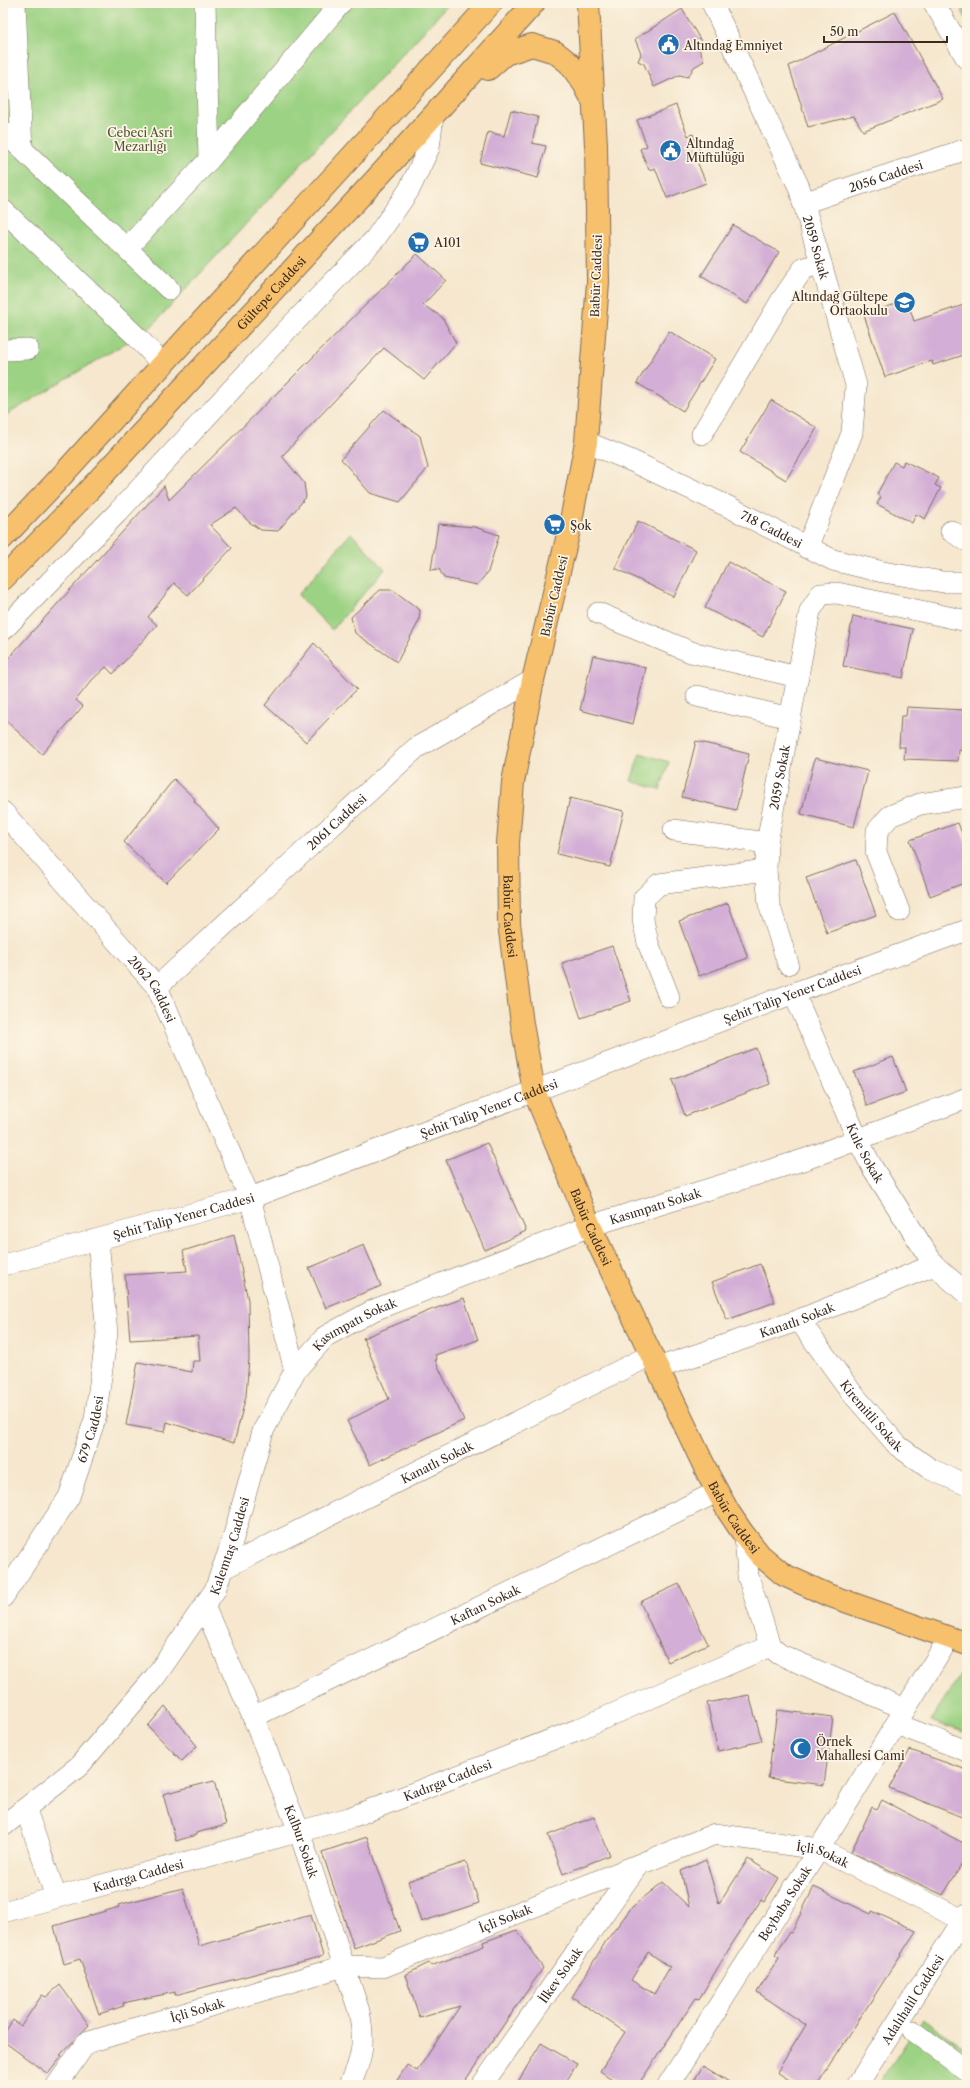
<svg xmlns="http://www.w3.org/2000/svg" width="970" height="2088" font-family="'Libre Caslon Text',serif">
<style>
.green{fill:#9cd283;stroke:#6c7e50}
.building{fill:#d3aed6;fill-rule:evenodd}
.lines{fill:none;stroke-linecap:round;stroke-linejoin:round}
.minor-casing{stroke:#7c6c5c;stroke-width:22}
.major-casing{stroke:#7c6c5c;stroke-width:24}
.minor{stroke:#fff;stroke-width:21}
.major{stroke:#f7c06c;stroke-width:22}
.labels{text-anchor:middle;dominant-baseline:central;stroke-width:3.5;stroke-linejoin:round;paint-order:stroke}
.poi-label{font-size:12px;fill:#3b2a1e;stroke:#fcf5e5;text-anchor:start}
.park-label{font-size:12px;fill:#535437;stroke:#fcf5e5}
.street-label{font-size:12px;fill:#3b2a1e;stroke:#fcf5e5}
</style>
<rect width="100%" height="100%" fill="#fcf5e5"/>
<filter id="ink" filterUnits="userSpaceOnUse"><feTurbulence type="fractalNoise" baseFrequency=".025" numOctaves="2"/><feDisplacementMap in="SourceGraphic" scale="8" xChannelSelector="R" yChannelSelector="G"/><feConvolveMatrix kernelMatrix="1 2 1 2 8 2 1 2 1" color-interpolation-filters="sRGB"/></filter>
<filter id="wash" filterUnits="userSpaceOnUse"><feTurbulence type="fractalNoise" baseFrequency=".012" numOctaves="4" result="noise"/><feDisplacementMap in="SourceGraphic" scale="16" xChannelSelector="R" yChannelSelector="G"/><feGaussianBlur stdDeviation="0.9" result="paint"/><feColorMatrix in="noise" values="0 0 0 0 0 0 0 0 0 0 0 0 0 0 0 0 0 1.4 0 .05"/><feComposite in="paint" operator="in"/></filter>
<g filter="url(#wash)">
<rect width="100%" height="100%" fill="#f6e7ce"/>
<g class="green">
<polygon points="3,3 450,3 149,329 3,417"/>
<polygon points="962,3 967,3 967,20 962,11"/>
<polygon points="351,533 385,569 332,630 298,595"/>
<polygon points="640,753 669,762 660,790 631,781"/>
<polygon points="961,1674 967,1676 967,1733 930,1721"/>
<polygon points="922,2019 967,2048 967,2085 878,2085"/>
</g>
<g id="blocks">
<g class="building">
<polygon points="682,9 701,41 699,49 704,61 694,67 688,77 680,75 654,87 644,64 638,61 641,54 635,39"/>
<polygon points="895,12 943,99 863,131 854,116 808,127 789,66"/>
<polygon points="676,105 688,136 693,134 700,152 694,154 706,183 667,198 655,168 649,170 640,149 647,146 637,120"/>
<polygon points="511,110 538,117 532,143 546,146 538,178 480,163 488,132 504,136"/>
<polygon points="733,225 779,252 747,304 701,276"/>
<polygon points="417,254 446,280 423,305 442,317 456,343 424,380 384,348 282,456 304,483 306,497 278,531 261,530 249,522 236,508 210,525 232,548 188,595 174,583 148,617 157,625 113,674 106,667 92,680 76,700 83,706 42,754 3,718 3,664 164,486 169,500"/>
<polygon points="907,300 914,321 967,304 967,354 933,365 932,361 885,377 864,315"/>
<polygon points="669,331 715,359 683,411 637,383"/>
<polygon points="771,400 817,428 786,480 740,452"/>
<polygon points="384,410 420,436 428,468 400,502 370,493 341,459"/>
<polygon points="904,461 939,478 935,485 941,488 925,519 916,514 912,523 877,504 881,497 877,494 894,462 902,466"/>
<polygon points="638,521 696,550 674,597 615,568"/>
<polygon points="438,524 475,527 499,535 488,572 477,585 444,578 439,569 431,570"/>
<polygon points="728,562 786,591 763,637 705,608"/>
<polygon points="380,590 393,590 420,610 419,621 397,662 355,633 351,617"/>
<polygon points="853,616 913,629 903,678 843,666"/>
<polygon points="314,643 357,689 306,742 265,705"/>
<polygon points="593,655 646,668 633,724 580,710"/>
<polygon points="907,707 964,710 964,721 967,721 967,751 959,750 958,761 904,759 905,747 899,747 901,716 906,716"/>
<polygon points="696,741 749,754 736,810 682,797"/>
<polygon points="815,758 868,771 854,827 801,814"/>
<polygon points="174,779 195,799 194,801 219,829 166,883 124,842"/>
<polygon points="570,798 624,811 610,867 557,854"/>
<polygon points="958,823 967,846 967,882 930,896 910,840"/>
<polygon points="856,860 876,915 827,933 806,878"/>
<polygon points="728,903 748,958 699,976 679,921"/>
<polygon points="612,946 631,1001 581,1018 562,963"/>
<polygon points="756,1048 770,1084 685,1116 672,1080"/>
<polygon points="893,1057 906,1092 867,1106 854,1072"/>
<polygon points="487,1143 526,1231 485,1250 446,1160"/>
<polygon points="234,1235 248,1300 249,1358 246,1396 234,1443 167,1422 165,1432 126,1425 138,1362 192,1372 193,1361 200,1361 198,1336 130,1340 125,1275 187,1271 183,1251"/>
<polygon points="364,1245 381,1286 326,1308 309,1268"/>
<polygon points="760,1264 775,1302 727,1320 712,1282"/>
<polygon points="464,1298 478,1340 435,1355 437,1360 435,1360 464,1420 370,1465 347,1421 389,1399 363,1338 431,1310"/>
<polygon points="679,1584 708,1644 668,1662 640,1602"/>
<polygon points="749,1695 762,1741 718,1751 707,1703"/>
<polygon points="165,1706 197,1746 182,1761 148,1726"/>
<polygon points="777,1710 833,1717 824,1785 768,1778"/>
<polygon points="910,1750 967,1770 967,1819 889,1788"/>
<polygon points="214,1781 226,1825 196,1833 196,1835 176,1841 163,1794"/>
<polygon points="882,1800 967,1845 967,1856 943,1895 851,1852 872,1807 877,1809"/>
<polygon points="594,1817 610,1855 563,1874 548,1835"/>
<polygon points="367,1837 400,1931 354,1948 322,1852"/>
<path d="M748,1859l31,19 -15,24 -3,-2 -29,44 -33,55 -3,-1 -58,87h-17l-21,-14 25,-39 -53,-35 34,-56 26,-34 31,-25 26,25 -8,-36 25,-11 13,44zM648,1952l22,15 -16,27 -23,-14z"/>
<polygon points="466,1862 479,1903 421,1922 408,1881"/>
<polygon points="814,1887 871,1914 872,1911 916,1931 817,2085 797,2085 777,2072 806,2025 757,1992 779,1958 775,1955 789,1932 791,1933"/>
<polygon points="183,1888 199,1946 311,1915 323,1956 175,1995 175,1992 123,2003 124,2006 99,2014 80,1959 64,1964 54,1926 119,1907 118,1905"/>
<polygon points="517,1930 543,1968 462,2085 394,2085 407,2065 417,2071 460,2006 420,2018 405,1975 429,1963 431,1966 484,1946 483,1942"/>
<polygon points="60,1985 89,2025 60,2055 62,2056 48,2074 3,2041 3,2035 13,2020 21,2026 42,1995 46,1997"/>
<polygon points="541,2043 577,2064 564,2085 516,2085"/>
<polygon points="703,2066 734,2085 691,2085"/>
</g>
</g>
</g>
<g filter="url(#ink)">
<use href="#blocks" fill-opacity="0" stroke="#7c6c5c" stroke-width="1"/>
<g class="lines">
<defs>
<g id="minor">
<polyline points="15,3 22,149"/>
<polyline points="205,3 209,160"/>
<path id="s1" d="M712,3l87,184 57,198 -4,48 -45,115"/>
<polyline points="934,3 967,59"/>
<polyline points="3,131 169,289"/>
<path id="s2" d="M803,203l164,-54"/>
<polyline points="3,210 137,337 163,365"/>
<polyline points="127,248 209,160 341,3"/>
<polyline points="3,350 28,349"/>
<polyline points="702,434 781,301 803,269 821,263"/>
<path id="s3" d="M586,442l46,19 99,47 102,52 50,12 60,10h24"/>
<polyline points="951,531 967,541"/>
<polyline points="598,613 691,652 798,677"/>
<polyline points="3,630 118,512 285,332 375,239 409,190 429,148 433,116"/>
<polyline points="697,696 790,718"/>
<path id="s4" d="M3,812l154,175 93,211 45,173"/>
<polyline points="674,830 767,843"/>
<polyline points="899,911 876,852 877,831 890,816 920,804 967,797"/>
<path id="s5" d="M788,964l-19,-60 -3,-34 1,-27 43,-232 11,-17 16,-1 130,28"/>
<path id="s6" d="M157,987l259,-239 117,-68"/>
<path id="s7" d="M794,993l64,147 14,27 62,98 33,29"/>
<polyline points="669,997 648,943 643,920 644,898 659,884 766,870"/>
<path id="s8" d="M3,1265l247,-67 544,-205 173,-63"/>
<path id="s9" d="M799,1320l53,73 46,53 32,23 37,16"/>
<path id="s10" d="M658,1368l141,-48 135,-55"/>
<polyline points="745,1536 748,1576 770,1646"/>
<path id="s11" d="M222,1569l429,-214"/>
<path id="s12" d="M3,1597l66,-100 26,-78 12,-86 -9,-93"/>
<path id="s13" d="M204,1606l49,111 46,114 60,180c6,30 4,46 -9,74"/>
<polyline points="770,1646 779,1654 905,1709"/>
<path id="s14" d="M253,1717l464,-225"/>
<polyline points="896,1724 967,1751"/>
<polyline points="26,1810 56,1897"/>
<path id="s15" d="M3,1826l76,-60 76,-89 60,-87 17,-48 31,-111 32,-60 31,-35 48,-26 216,-84 216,-67 161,-61"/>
<path id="s16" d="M3,1912l346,-94 230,-89 191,-83"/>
<polyline points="913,2031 967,2071"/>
<path id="s17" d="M57,2085l29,-42 258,-77 39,1 332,-133 104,15 144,71"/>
<path id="s18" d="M482,2085l156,-220"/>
<path id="s19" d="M668,2085l151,-236 130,-211"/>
<path id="s20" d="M857,2085l110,-171"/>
</g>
<g id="major">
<path id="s21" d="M588,3l8,142 2,137 -12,160 -16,84 -37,154 -20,102 -5,61 1,80 13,101 12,67 56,135 119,250 19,35 14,21 18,23 24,20 44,20 139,49"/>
<polyline points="488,69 505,54 532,45 555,52 569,63 584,84 592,99"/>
<polyline points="3,538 56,482 491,3"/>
<path id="s22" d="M3,579l75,-77 310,-336 146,-163"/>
</g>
</defs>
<use href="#minor" class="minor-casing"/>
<use href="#major" class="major-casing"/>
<use href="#minor" class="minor"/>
<use href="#major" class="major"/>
</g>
</g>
<defs>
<symbol id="civic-disc" viewBox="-11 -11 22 22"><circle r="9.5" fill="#1f6fb2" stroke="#fcf5e5"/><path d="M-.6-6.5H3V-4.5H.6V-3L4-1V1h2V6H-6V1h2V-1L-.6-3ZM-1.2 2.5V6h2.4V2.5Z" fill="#fff"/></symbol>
<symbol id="supermarket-disc" viewBox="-11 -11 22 22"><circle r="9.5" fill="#1f6fb2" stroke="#fcf5e5"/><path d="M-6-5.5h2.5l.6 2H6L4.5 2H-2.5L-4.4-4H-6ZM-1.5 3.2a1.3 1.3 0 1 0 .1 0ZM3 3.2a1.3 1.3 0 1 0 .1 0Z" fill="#fff"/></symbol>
<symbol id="school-disc" viewBox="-11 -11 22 22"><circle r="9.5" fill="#1f6fb2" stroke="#fcf5e5"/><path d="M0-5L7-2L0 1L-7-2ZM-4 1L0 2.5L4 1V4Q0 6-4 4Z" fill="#fff"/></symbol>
<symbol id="mosque-disc" viewBox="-11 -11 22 22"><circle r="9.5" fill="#1f6fb2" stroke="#fcf5e5"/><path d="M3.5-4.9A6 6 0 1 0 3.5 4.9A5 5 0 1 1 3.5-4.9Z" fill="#fff"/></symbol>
</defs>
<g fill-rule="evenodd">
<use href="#civic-disc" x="656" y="32" width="25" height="25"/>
<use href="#civic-disc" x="658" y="138" width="25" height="25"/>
<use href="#supermarket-disc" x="406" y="230" width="25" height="25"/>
<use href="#school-disc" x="892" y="290" width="25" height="25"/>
<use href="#supermarket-disc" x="542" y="512" width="25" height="25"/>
<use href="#mosque-disc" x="788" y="1736" width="25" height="25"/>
</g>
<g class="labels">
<g class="poi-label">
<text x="684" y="45">Altındağ Emniyet</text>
<text x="686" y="143">Altındağ<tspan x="686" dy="14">Müftülüğü</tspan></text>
<text x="434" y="242">A101</text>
<text x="888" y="296" text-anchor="end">Altındağ Gültepe<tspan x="888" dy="14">Ortaokulu</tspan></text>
<text x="570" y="525">Şok</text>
<text x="816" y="1741">Örnek<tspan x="816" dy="14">Mahallesi Cami</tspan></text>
</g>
<g class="park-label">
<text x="140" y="132">Cebeci Asri<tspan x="140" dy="14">Mezarlığı</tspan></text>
</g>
<g class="street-label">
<text stroke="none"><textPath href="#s2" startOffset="87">2056 Caddesi</textPath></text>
<text stroke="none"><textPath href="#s1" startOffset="266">2059 Sokak</textPath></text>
<text transform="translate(596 276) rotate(-88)">Babür Caddesi</text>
<text stroke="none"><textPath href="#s22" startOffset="392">Gültepe Caddesi</textPath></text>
<text stroke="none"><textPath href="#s3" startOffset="205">718 Caddesi</textPath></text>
<text transform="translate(554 596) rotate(-77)">Babür Caddesi</text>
<text stroke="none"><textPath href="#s5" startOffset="191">2059 Sokak</textPath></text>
<text stroke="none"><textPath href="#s6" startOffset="244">2061 Caddesi</textPath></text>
<text stroke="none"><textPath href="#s21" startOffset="922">Babür Caddesi</textPath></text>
<text stroke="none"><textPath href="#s4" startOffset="232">2062 Caddesi</textPath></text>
<text stroke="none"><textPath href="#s8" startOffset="835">Şehit Talip Yener Caddesi</textPath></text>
<text stroke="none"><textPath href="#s8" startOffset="511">Şehit Talip Yener Caddesi</textPath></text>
<text stroke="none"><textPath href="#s7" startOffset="175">Kule Sokak</textPath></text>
<text stroke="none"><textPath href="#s15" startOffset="955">Kasımpatı Sokak</textPath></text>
<text stroke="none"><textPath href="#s8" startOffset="187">Şehit Talip Yener Caddesi</textPath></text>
<text stroke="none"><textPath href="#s21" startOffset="1246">Babür Caddesi</textPath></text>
<text stroke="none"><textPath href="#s10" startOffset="147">Kanatlı Sokak</textPath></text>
<text stroke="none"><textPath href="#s15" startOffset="631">Kasımpatı Sokak</textPath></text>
<text stroke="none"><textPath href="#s9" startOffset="120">Kiremitli Sokak</textPath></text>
<text stroke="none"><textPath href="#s12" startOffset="191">679 Caddesi</textPath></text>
<text stroke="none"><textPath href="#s11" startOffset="240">Kanatlı Sokak</textPath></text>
<text stroke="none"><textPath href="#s21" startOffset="1570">Babür Caddesi</textPath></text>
<text stroke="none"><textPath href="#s15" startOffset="366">Kalemtaş Caddesi</textPath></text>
<text stroke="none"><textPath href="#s14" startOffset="258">Kaftan Sokak</textPath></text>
<text stroke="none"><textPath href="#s16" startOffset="464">Kadırga Caddesi</textPath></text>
<text stroke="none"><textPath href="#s13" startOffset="255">Kalbur Sokak</textPath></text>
<text stroke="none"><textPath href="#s17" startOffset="827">İçli Sokak</textPath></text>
<text stroke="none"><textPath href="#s16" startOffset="140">Kadırga Caddesi</textPath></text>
<text stroke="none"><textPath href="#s19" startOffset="216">Beybaba Sokak</textPath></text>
<text stroke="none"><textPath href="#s17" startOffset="491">İçli Sokak</textPath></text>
<text stroke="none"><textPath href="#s18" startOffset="135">İlkev Sokak</textPath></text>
<text stroke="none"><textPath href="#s20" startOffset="102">Adalıhalil Caddesi</textPath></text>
<text stroke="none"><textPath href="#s17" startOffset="167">İçli Sokak</textPath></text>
</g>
</g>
<rect width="970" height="2088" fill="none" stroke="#fcf5e5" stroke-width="16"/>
<path d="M824 36v6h123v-6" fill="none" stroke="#3b2a1e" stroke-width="2"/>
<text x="830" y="36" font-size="12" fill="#3b2a1e" stroke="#fcf5e5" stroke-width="3" paint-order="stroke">50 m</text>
</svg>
